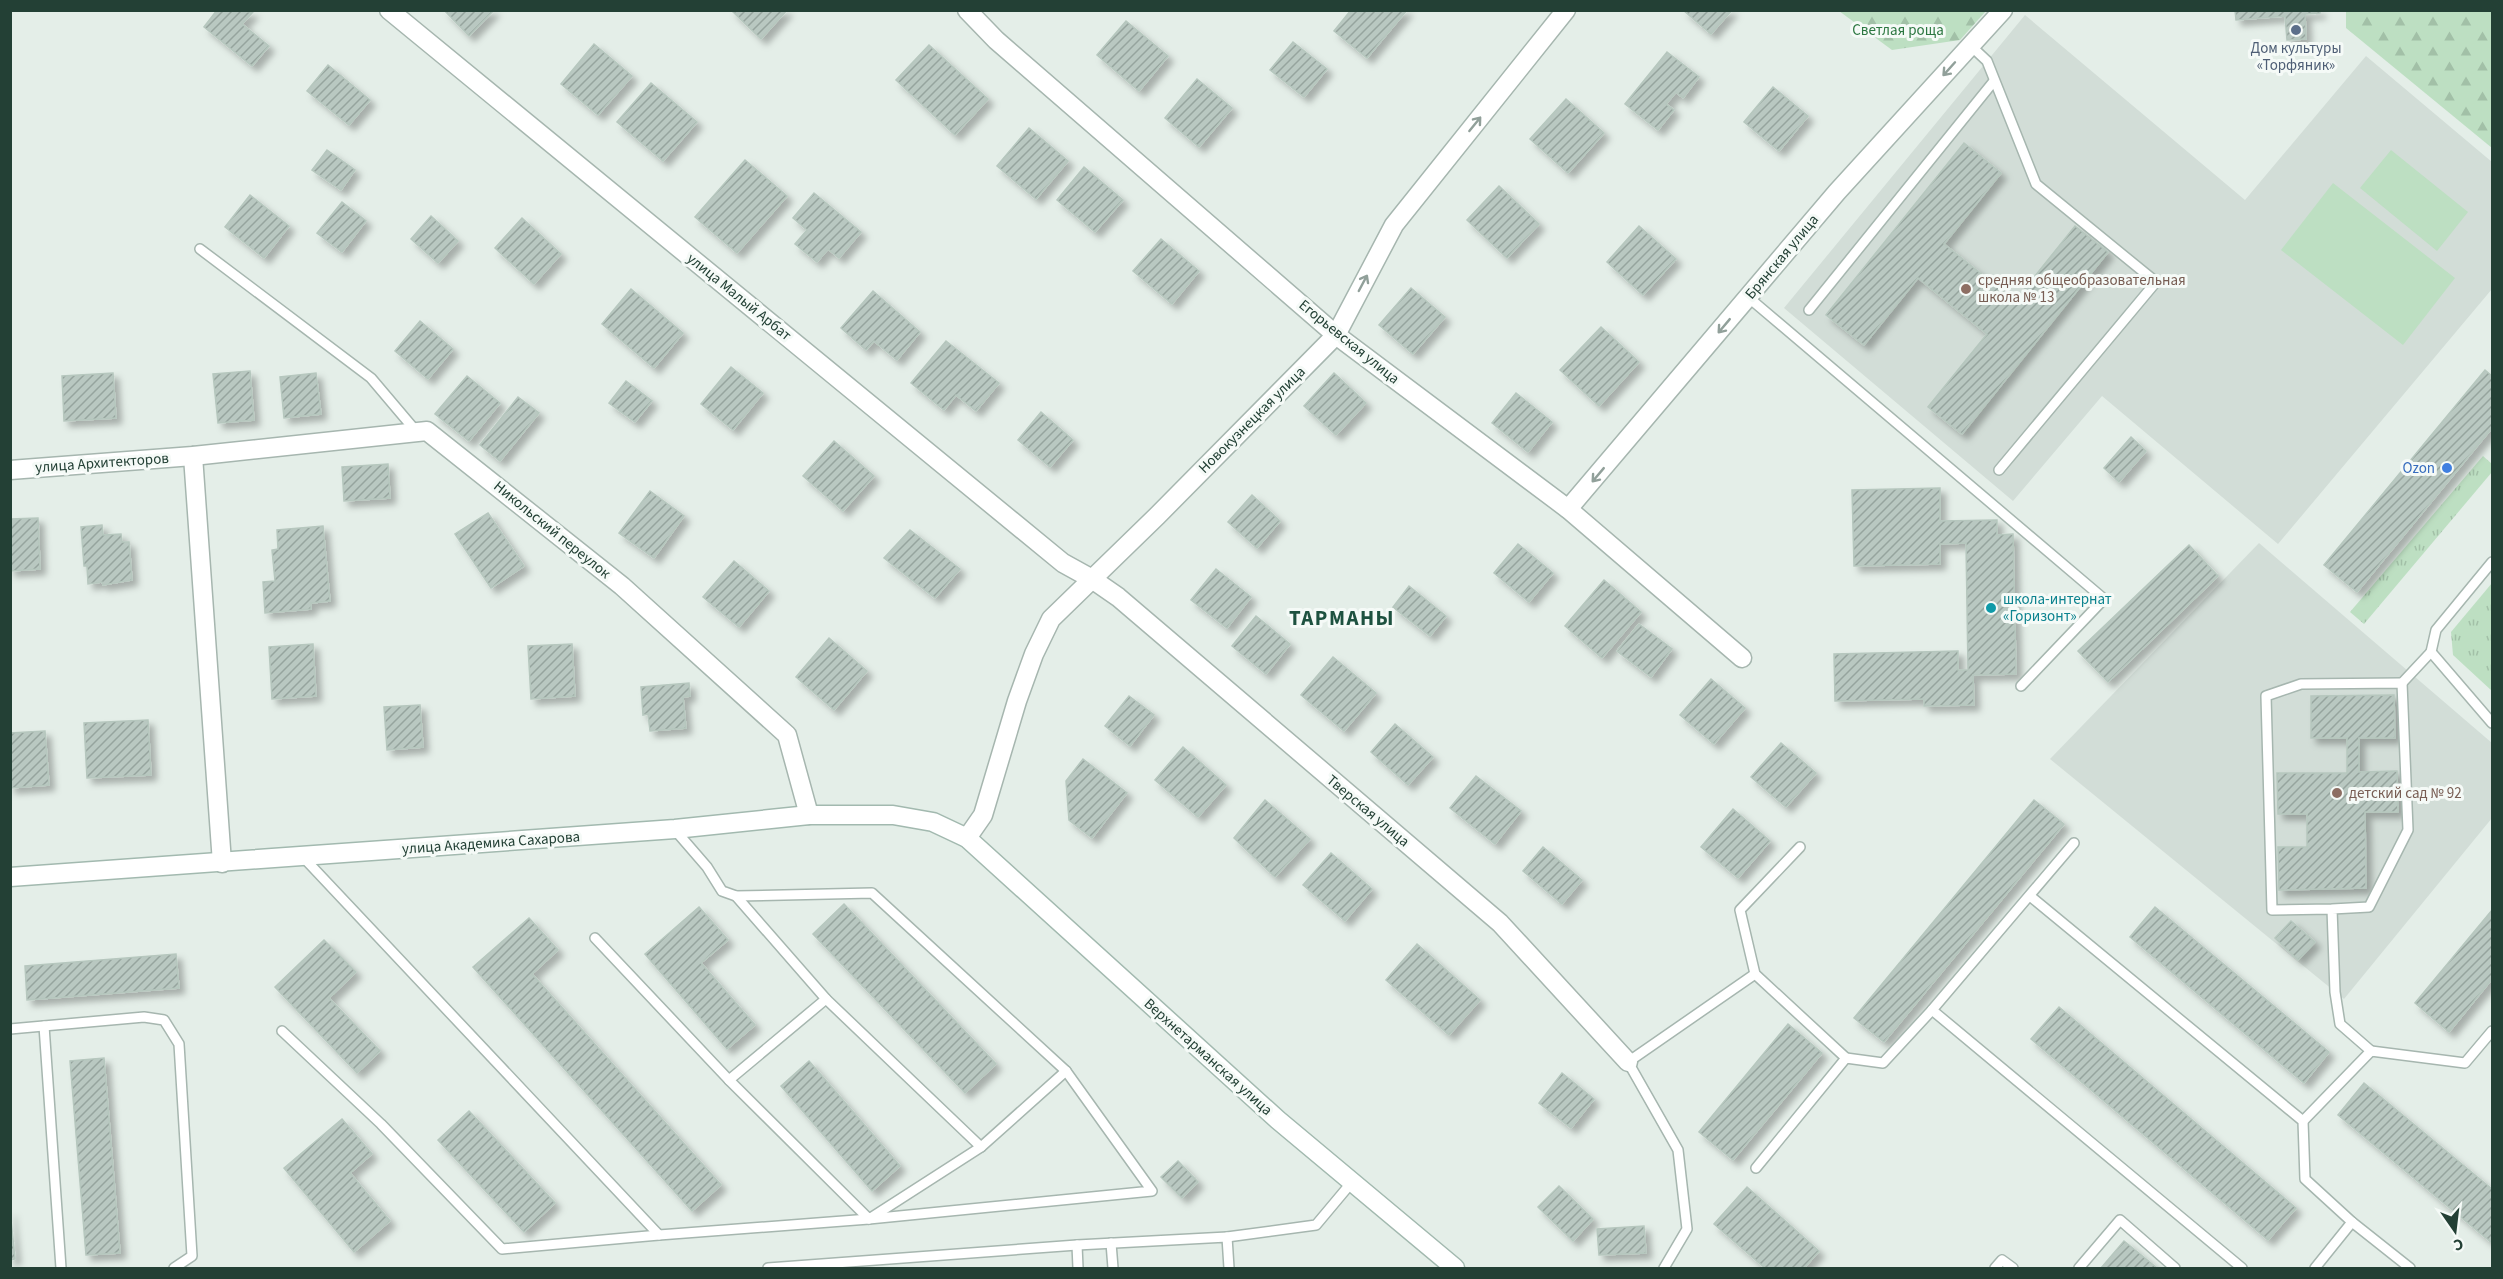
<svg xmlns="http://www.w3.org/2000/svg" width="2503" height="1279" font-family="'Source Sans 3',sans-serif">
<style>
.built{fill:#d2ddd7}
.forest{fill:url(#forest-firs)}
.park{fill:url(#park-tufts)}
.pitch{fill:#bddfc2}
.building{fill:url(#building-hatch);stroke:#b6c7be;stroke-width:1.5;filter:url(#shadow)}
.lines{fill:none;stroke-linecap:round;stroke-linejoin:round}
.lane-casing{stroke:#a6b6af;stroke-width:12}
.street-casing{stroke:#a6b6af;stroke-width:21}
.secondary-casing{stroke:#a2b9af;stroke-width:21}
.lane{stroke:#fff;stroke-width:9}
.street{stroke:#fff;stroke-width:18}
.secondary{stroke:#fff;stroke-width:18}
.oneway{stroke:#91a09a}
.service-dot{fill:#5c6f8a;stroke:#f5faf7;stroke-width:2}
.education-dot{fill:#8d6e63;stroke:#f5faf7;stroke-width:2}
.shop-dot{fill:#3f7fe0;stroke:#f5faf7;stroke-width:2}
.culture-dot{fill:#0f9aa8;stroke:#f5faf7;stroke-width:2}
.labels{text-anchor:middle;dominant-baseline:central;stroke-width:6;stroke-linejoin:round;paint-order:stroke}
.park-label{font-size:15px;fill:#2c7741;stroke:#f5faf7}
.service-label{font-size:15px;fill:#4e5e75;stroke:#f5faf7}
.street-label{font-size:15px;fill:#234035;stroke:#f5faf7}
.education-label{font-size:15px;fill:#785e54;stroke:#f5faf7;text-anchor:start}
.shop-label{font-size:15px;fill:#366cbe;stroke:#f5faf7;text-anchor:end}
.culture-label{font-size:15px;fill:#0d838f;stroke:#f5faf7;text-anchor:start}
.district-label{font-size:21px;font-weight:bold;letter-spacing:1.5px;fill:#1e5240;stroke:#f5faf7}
</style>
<defs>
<pattern id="forest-firs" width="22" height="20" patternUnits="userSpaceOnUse" patternTransform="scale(1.5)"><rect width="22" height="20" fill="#bddfc2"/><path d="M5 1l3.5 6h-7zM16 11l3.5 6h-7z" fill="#a2c0a7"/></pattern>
<pattern id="park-tufts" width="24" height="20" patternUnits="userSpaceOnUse" patternTransform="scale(1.5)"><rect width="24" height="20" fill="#bddfc2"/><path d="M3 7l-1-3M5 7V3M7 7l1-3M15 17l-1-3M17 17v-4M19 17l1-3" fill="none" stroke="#a2c0a7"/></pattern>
<pattern id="building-hatch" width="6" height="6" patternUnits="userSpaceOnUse" patternTransform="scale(1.5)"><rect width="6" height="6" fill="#b9c8c1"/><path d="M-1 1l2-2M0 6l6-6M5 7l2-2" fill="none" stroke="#96a49e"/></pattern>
<filter id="shadow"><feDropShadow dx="5.5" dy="5.5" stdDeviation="3" flood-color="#0004"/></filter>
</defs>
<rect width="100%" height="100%" fill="#e4eee8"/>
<g class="built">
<polygon points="2025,15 2245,200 2366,56 2492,162 2492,289 2278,544 2102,396 2013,501 1784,308"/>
<polygon points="2259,543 2492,743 2492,818 2344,999 2050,759"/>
</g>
<g class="forest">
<polygon points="1839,11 1986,10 1986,11 1960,40 1892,50"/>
<polygon points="2346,11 2492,11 2492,148 2346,28"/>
</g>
<g class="park">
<polygon points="2483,456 2492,464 2492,472 2364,624 2350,612"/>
<polygon points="2492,583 2492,691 2453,655 2451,632"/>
</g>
<g class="pitch">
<polygon points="2391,150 2468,212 2437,251 2360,188"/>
<polygon points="2333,183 2455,278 2403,345 2281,250"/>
</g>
<g class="building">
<polygon points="217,10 253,12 242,24 269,46 252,66 204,27"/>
<polygon points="444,10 494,10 469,36"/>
<polygon points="731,10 787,10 761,39"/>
<polygon points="1351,10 1407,10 1367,58 1334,31"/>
<polygon points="1683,10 1732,10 1711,34"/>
<polygon points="2235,10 2320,10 2320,13 2305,14 2306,39 2287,40 2285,16 2236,20"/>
<polygon points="1126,21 1168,56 1139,91 1097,55"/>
<polygon points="1293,42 1327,69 1304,97 1270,70"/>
<polygon points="594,44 632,76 598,115 561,84"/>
<polygon points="929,45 988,99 955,135 896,80"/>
<polygon points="1667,52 1699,77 1683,98 1676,92 1666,104 1674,110 1658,130 1625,104"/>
<polygon points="328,65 370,100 349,125 307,91"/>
<polygon points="1197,79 1232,108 1199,147 1165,118"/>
<polygon points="651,83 697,122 663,161 617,122"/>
<polygon points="1773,87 1808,116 1779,151 1744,122"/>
<polygon points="1566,99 1604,133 1568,173 1530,139"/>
<polygon points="1029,128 1068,161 1036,199 997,166"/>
<polygon points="1964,143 2001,173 1944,244 2015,301 2075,226 2108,252 1962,434 1928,407 1987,334 1918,278 1864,345 1826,315"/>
<polygon points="327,150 355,170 341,190 312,170"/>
<polygon points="745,160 787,196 737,253 695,217"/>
<polygon points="1084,167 1123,200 1095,232 1057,200"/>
<polygon points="1499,186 1539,224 1507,258 1467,220"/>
<polygon points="814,193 861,232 839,258 828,249 817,262 795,244 807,230 793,218"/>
<polygon points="250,195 289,226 264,258 225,227"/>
<polygon points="342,202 366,221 342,252 317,233"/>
<polygon points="431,216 458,241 438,263 411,239"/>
<polygon points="522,218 561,254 534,284 495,248"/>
<polygon points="1639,226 1676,259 1643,295 1607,262"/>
<polygon points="1161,239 1199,271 1172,304 1133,271"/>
<polygon points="1411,288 1445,317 1413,354 1379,325"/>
<polygon points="631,289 683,333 654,368 602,324"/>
<polygon points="873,291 920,332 897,360 874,341 866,350 841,328"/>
<polygon points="420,321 453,349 428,379 395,351"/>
<polygon points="1601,327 1639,362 1599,406 1560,370"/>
<polygon points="946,341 999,383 976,411 956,395 944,410 911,383"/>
<polygon points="731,367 763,393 733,430 701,404"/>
<polygon points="2485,370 2492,376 2492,428 2357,592 2324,565"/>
<polygon points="250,371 254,420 218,423 213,374"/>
<polygon points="113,373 116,418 64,421 62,376"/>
<polygon points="316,373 321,414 284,418 280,377"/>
<polygon points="1334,373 1366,403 1336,435 1304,406"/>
<polygon points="467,376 500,403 469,441 435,414"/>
<polygon points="626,381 652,401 635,422 609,403"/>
<polygon points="1516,393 1552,422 1528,452 1492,423"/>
<polygon points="518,397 539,413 500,461 480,445"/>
<polygon points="1041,412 1073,440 1050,467 1018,440"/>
<polygon points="2131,437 2146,451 2119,482 2104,468"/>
<polygon points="834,441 874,476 843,511 803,476"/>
<polygon points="388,464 390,498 344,501 342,467"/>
<polygon points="1940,488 1940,521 1997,520 1997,535 2013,534 2016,674 1973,675 1974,705 1924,706 1924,699 1835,701 1834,654 1958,651 1958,670 1968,670 1966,543 1940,544 1940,564 1854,566 1852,490"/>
<polygon points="650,491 684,516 654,558 619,533"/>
<polygon points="1252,495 1280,521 1257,548 1228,522"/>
<polygon points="488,513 524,566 491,588 455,534"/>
<polygon points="38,518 40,569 10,571 10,519"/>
<polygon points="102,525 103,535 121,534 122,542 129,542 132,580 103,585 102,582 88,584 87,566 84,566 81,527"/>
<polygon points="323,526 330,601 311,603 311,609 265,613 263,582 275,581 272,550 278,549 277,530"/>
<polygon points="910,530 960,569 935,598 884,558"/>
<polygon points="1518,544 1553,573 1529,602 1494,573"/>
<polygon points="2189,545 2218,576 2108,682 2078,651"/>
<polygon points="734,561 769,591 739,627 703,597"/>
<polygon points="1216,569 1251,597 1227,628 1191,600"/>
<polygon points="1604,580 1641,612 1602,658 1565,626"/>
<polygon points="1409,586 1446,616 1430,636 1393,607"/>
<polygon points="1256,616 1290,644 1266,674 1232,646"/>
<polygon points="1639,624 1672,649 1651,677 1617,651"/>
<polygon points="829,638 867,671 834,710 796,677"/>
<polygon points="313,644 316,696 272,699 269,647"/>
<polygon points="572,644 575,696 531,699 528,646"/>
<polygon points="1333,657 1376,693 1344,731 1301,695"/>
<polygon points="1711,679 1745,708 1714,744 1680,715"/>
<polygon points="689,683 690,696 683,697 686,728 650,731 648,714 643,715 641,687"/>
<polygon points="2394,695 2395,738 2359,738 2359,772 2397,771 2398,812 2365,812 2366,888 2279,890 2278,847 2307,847 2307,814 2278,814 2277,773 2347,773 2347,738 2311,738 2311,696"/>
<polygon points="1129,696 1154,715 1130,746 1105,726"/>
<polygon points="420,705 423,747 387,750 384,707"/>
<polygon points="148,720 151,775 87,778 84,723"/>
<polygon points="1395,724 1433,757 1408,785 1371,752"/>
<polygon points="45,731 49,785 10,788 10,733"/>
<polygon points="1781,743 1816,773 1786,807 1751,777"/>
<polygon points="1183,747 1226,785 1198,817 1155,780"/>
<polygon points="1083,759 1127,793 1092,838 1069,820 1066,781"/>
<polygon points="1476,776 1521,811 1495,844 1450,808"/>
<polygon points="1265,800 1310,839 1275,877 1234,838"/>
<polygon points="2034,800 2064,824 1884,1042 1854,1018"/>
<polygon points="1733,809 1770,841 1738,878 1701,847"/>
<polygon points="1543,847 1582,880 1562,904 1523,871"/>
<polygon points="1331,853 1372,889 1345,921 1303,885"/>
<polygon points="844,904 996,1064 965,1093 813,934"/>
<polygon points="699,907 728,940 701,963 755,1025 727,1049 645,954"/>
<polygon points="2155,907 2329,1052 2304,1083 2130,937"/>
<polygon points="2492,910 2492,979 2449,1032 2415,1003"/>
<polygon points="529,918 558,950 532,974 721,1185 692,1211 473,967"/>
<polygon points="2291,921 2315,942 2298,960 2275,938"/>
<polygon points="324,940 356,972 329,998 380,1051 357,1073 275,987"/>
<polygon points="1417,944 1480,1000 1449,1035 1386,980"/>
<polygon points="176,954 179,988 27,1000 25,966"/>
<polygon points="2059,1007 2296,1208 2268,1240 2031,1039"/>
<polygon points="1788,1024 1822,1053 1733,1160 1699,1132"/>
<polygon points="104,1058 120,1253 86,1255 70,1061"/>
<polygon points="809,1061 900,1166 872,1191 781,1086"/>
<polygon points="1562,1073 1594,1099 1571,1128 1539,1103"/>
<polygon points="2364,1083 2492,1189 2492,1243 2338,1115"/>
<polygon points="469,1111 555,1203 524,1232 438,1140"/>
<polygon points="342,1119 372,1154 350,1173 390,1221 354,1252 284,1168"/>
<polygon points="1178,1161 1198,1182 1182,1198 1161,1177"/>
<polygon points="1559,1186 1593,1219 1573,1241 1538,1207"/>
<polygon points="1747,1187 1819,1251 1804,1268 1765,1268 1714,1224"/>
<polygon points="10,1210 15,1259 10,1260"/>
<polygon points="1644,1226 1646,1253 1599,1255 1597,1229"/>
<polygon points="2124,1241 2157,1268 2101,1268"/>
</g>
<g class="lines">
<defs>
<g id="lane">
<polyline points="1971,46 1987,61 2036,184 2156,282 1999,470"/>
<polyline points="200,249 371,378 415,430"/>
<polyline points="1748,297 2104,599 2021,686"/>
<polyline points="1809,310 1994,81"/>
<polyline points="2431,652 2492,723"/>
<polyline points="2402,683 2431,652 2436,630 2492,562"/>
<polyline points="1800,847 1740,910 1755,974 1846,1058"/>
<polyline points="303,857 659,1235 869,1219 1152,1191 1066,1071 872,893 736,896 722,891 707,867 675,830"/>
<polyline points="736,896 826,999 981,1147"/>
<polyline points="2030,896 2303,1121 2305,1179 2352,1222 2410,1268"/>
<polyline points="2332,909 2369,907 2408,830 2402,683 2301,684 2266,696 2272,910 2332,909 2335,992 2340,1024 2371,1051"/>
<polyline points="595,938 729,1080 826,999"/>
<polyline points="1932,1010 2242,1268"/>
<polyline points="44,1026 61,1268"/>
<polyline points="10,1029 144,1017 164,1020 179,1044 192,1256 174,1268"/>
<polyline points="282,1031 381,1124 502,1249 659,1235"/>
<polyline points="729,1080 869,1219 981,1147 1066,1071"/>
<polyline points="2303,1121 2371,1051 2465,1063 2492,1031"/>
<polyline points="1756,1168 1846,1058 1883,1063 1932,1010 2074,843"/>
<polyline points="1227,1237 1316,1225 1352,1182"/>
<polyline points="1111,1243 1113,1268"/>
<polyline points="1077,1245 1078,1268"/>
<polyline points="768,1268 1077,1245 1227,1237 1229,1268"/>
<polyline points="1664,1268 1687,1229 1678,1150 1628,1062 1755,974"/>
<polyline points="1995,1268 2002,1260 2013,1268"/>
<polyline points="2079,1268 2120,1220 2175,1268"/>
<polyline points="2315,1268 2352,1222"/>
</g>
<g id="street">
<polyline points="389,10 1063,563 1092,579 1118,597 1500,923 1628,1062"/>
<polyline points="967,10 996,40 1336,335 1568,509 1742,658"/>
<polyline points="193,456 222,863"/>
<polyline points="10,470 193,456 427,431 622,586 787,735 809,815"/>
<polyline points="1568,509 1837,192 2003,10"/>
<polyline points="967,838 983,815 1017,701 1034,654 1051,619 1157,516 1336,335 1394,225 1566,10"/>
</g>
<polyline id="secondary" points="10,877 675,829 809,815 893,815 933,822 967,838 1278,1120 1455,1268"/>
</defs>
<use href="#lane" class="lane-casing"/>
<use href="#street" class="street-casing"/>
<use href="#secondary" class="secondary-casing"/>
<use href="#lane" class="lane"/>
<use href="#street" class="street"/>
<use href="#secondary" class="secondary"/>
</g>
<defs><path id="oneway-shaft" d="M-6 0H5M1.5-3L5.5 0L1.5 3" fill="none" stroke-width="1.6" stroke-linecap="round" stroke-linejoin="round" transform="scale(1.5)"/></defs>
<g class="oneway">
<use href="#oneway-shaft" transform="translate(1949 69) rotate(132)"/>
<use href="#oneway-shaft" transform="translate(1475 124) rotate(-51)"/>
<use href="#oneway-shaft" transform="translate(1363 283) rotate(-62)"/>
<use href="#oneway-shaft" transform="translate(1724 326) rotate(130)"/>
<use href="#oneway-shaft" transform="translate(1598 475) rotate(130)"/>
</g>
<circle class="service-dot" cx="2296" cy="30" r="6"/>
<g class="education-dot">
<circle cx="1966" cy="289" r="6"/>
<circle cx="2337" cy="793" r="6"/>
</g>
<circle class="shop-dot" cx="2447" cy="468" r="6"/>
<circle class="culture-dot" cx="1991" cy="608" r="6"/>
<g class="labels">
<g class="park-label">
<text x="1898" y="30">Светлая роща</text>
</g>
<g class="service-label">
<text x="2296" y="48">Дом культуры<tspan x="2296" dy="17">«Торфяник»</tspan></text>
</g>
<g class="street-label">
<text transform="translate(1782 257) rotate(-50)">Брянская улица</text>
<text transform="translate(739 297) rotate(39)">улица Малый Арбат</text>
<text transform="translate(1349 342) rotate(39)">Егорьевская улица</text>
<text transform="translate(1252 420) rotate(-45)">Новокузнецкая улица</text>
<text transform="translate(102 463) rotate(-4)">улица Архитекторов</text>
<text transform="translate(552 530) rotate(39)">Никольский переулок</text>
<text transform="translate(1368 811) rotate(40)">Тверская улица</text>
<text transform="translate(491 843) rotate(-4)">улица Академика Сахарова</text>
<text transform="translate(1208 1057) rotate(42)">Верхнетарманская улица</text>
</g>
<g class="education-label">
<text x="1978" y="280">средняя общеобразовательная<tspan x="1978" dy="17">школа № 13</tspan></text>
<text x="2349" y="793">детский сад № 92</text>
</g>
<g class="shop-label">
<text x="2435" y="468">Ozon</text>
</g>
<g class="culture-label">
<text x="2003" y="599">школа-интернат<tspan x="2003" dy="17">«Горизонт»</tspan></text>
</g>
<g class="district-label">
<text x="1342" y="618">ТАРМАНЫ</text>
</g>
</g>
<rect width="2503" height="1279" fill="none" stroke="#234035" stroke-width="24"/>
<g transform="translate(2455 1231) rotate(166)" stroke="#f5faf7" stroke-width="4.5" paint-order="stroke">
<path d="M0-4.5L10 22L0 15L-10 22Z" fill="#234035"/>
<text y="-9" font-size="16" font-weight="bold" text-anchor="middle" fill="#234035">С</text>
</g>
</svg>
